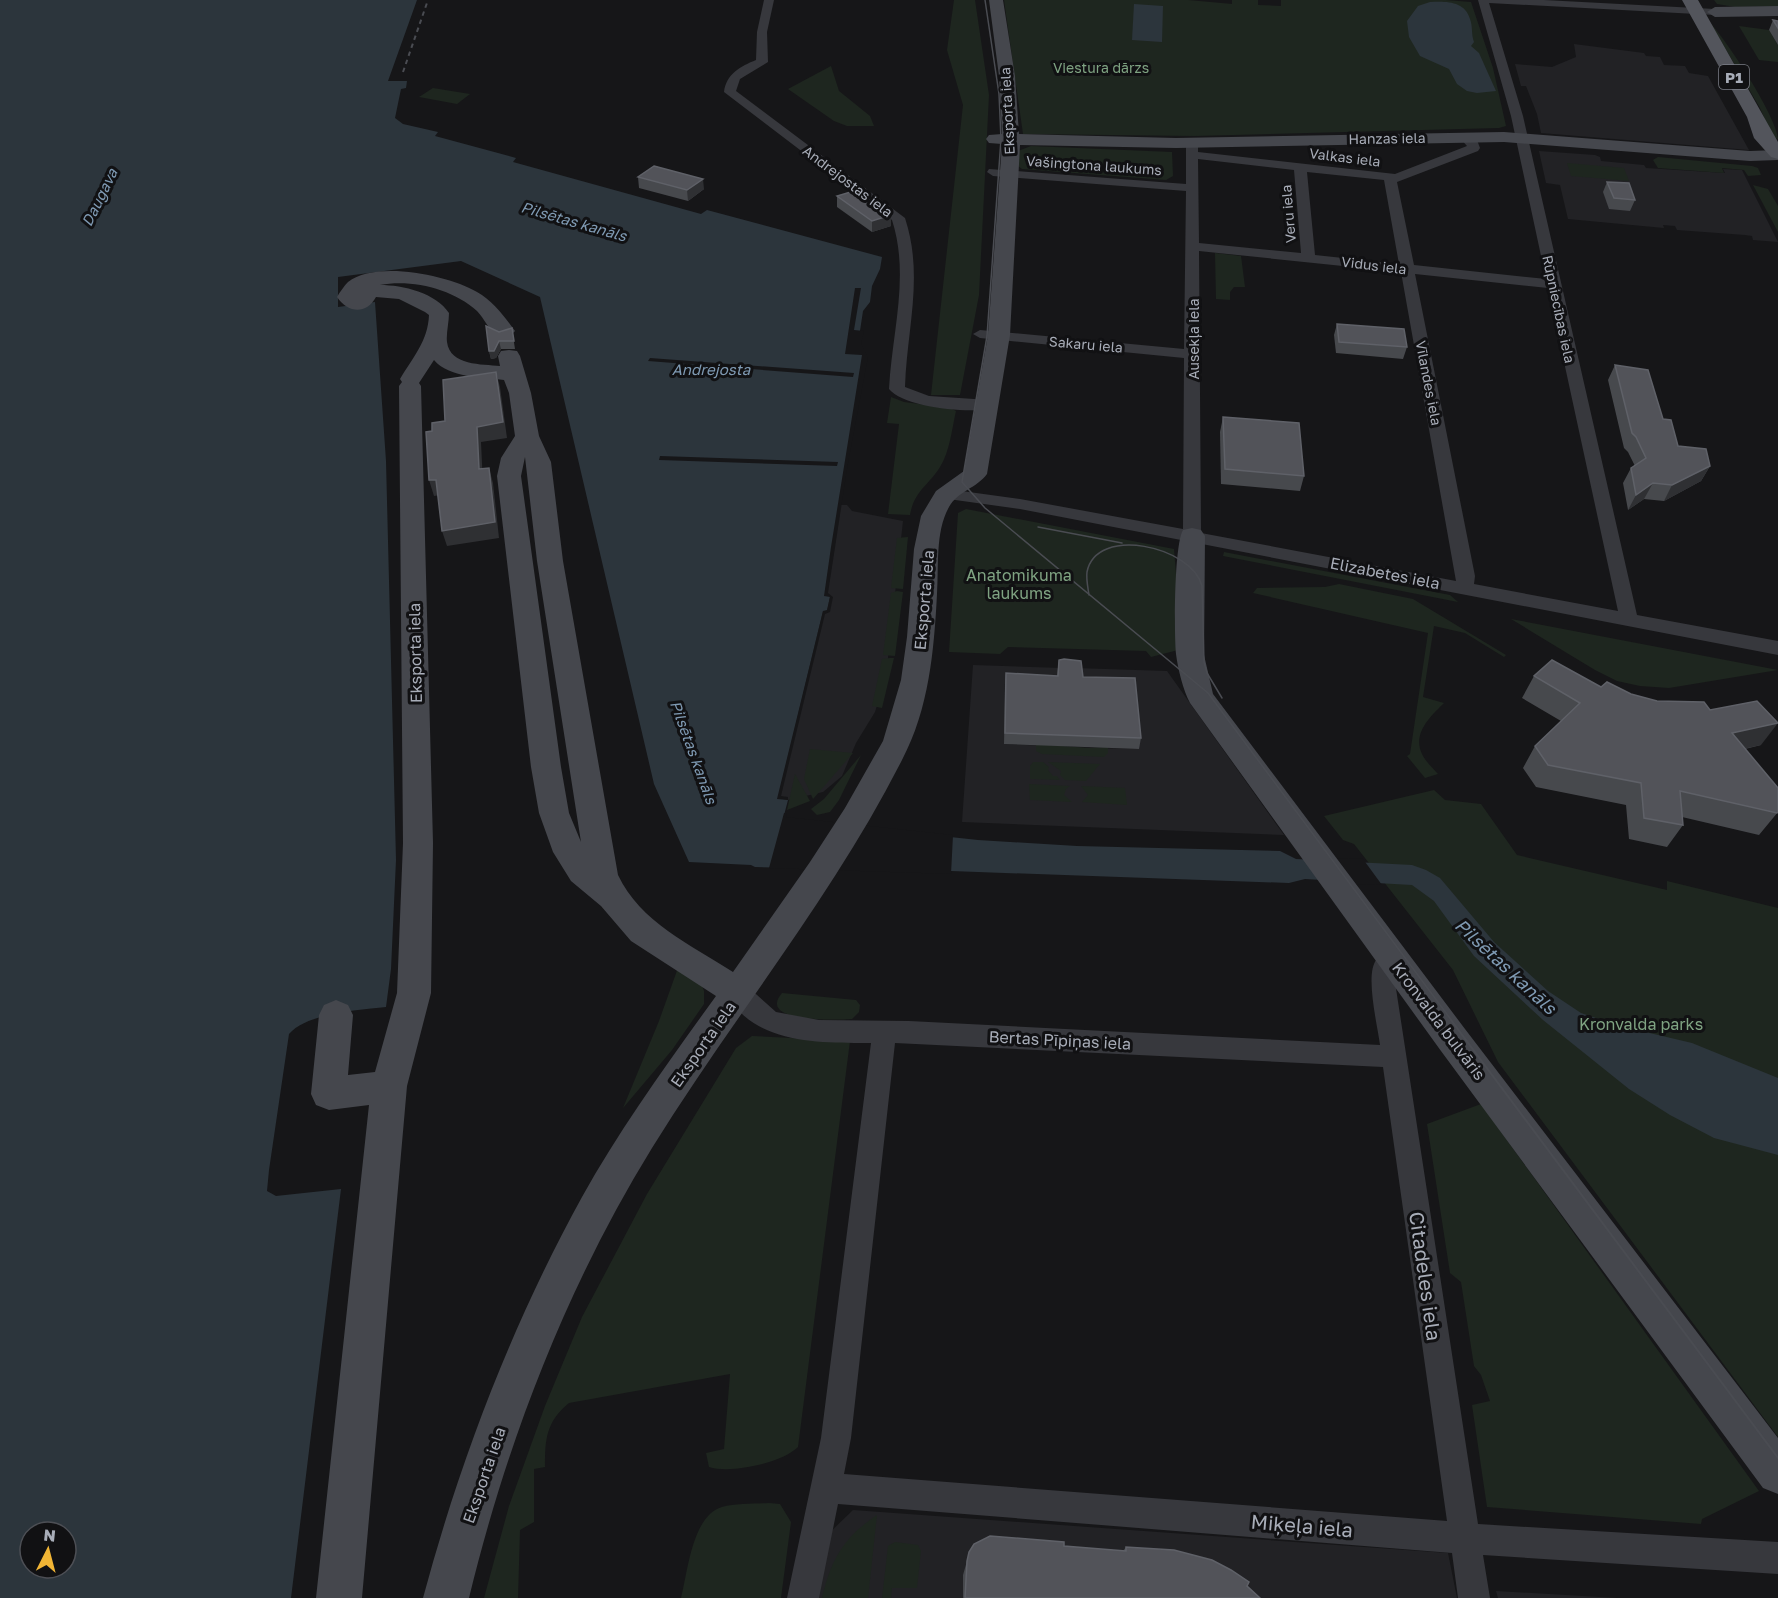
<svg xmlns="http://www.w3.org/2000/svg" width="1778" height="1598" font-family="'Golos Text',sans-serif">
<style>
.built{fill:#222225}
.green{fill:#1e261f}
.water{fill:#2c353c;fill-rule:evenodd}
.pier{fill:#161618}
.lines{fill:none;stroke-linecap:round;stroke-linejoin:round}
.street{fill:#37383d;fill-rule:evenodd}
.secondary{fill:#45474d;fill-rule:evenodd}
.primary{fill:#53555c;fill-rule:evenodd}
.tram-far1{stroke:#4a4c52;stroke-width:1.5}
.tram{stroke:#4a4c52;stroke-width:2}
.rail{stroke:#4a4c52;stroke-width:2;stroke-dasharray:4.5 4;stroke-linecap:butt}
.wall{fill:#47494d}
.shaded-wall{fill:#2f3033}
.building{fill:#525359;stroke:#5f6168;stroke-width:1.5}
.labels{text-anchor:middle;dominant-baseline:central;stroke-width:6;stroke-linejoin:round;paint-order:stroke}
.far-park-label{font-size:14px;fill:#7fa382;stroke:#111113}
.far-street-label{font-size:14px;fill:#a8adb8;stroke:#111113}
.shield{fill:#111113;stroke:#7b7e86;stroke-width:1.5}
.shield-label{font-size:15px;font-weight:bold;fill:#a8adb8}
.far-water-label{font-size:15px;font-style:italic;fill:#7f9ab3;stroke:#111113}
.street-label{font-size:16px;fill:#a8adb8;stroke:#111113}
.park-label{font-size:16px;fill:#7fa382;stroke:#111113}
.water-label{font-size:18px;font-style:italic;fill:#7f9ab3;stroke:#111113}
.near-street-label{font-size:20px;fill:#a8adb8;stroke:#111113}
</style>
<rect width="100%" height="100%" fill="#161618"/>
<g class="built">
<polygon points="1574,44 1644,53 1646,56 1660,57 1664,65 1685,66 1689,73 1708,76 1749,150 1541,133 1537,114 1526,86 1521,86 1515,64 1552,67 1576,57"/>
<polygon points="1539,151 1595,155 1600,157 1601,161 1644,165 1646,168 1725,173 1723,169 1742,170 1778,242 1753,240 1752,236 1745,235 1677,230 1675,226 1663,225 1664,228 1568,219 1560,185 1546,183"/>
<polygon points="838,505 847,505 852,511 903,521 886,676 875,712 856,743 842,776 823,792 788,800 777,799 824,596"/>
<polygon points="973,665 1062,668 1058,682 1005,684 1004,744 1089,748 1138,749 1081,689 1075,668 1167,671 1284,835 962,822"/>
<polygon points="853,1510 1448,1553 1457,1598 817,1598 823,1539"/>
<polygon points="1496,1591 1617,1598 1498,1598"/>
</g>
<g class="green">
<polygon points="954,0 975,0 989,95 979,295 960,395 931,395 963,105 947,50"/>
<polygon points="1004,0 1188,0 1232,4 1232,0 1258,0 1258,5 1281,6 1281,0 1446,0 1471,2 1493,68 1506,126 1499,128 1195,136 1023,134"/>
<polygon points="1714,0 1778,0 1778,6 1735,7 1717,4"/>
<path d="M1711,24c16,17 66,93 67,115l-5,-1 -13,-30z"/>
<polygon points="1739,26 1769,30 1778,45 1778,62 1759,60"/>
<polygon points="831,66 839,91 870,116 874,126 847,126 834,121 788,89"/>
<polygon points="433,88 470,94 457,104 419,97"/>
<polygon points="1031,146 1172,152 1173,176 1166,180 1022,169 1017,165 1018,151"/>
<polygon points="1658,157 1752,166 1758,168 1761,175 1748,176 1744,170 1722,168 1724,173 1658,168 1653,160"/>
<polygon points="1567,163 1624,168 1629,181 1571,176"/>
<polygon points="1753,185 1768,189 1778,206 1778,232"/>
<polygon points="1215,253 1241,256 1245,287 1234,287 1230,292 1230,300 1216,299"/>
<path d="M891,397l13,5 46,6 6,3c-4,17 -6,40 -16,56 -11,18 -26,24 -30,48l-22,-1 11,-90 -12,-1z"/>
<polygon points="966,509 1174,549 1182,649 1151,657 1146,651 1008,647 1000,654 949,652 958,513"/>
<polygon points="908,537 903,589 891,588 897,538"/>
<polygon points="1224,552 1450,595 1458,602 1223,556"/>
<path d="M1339,584l74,15 93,56 -2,2 -39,-24 -31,-7 -11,71 21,6c-13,13 -32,30 -22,51 3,7 11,14 16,20l-13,4 -18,-22 3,-2 18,-121 -175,-40 4,-5 68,-1z"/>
<polygon points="897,591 903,592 895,656 883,655 891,593"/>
<polygon points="1511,619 1778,670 1669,688 1640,686 1617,681 1595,670"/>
<polygon points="890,658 894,658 882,708 872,706 882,659"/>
<polygon points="1036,744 1089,748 1108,747 1108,753 1104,757 1042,754 1036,751"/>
<polygon points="810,749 853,753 813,799 804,779"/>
<polygon points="861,755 839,800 830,812 817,815 811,809 824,799"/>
<polygon points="1033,762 1043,762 1049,767 1048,770 1053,776 1057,776 1060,780 1030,779 1030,766"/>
<polygon points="1048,762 1100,764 1086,781 1065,780 1060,775 1061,771"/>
<polygon points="795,774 810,801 787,810"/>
<polygon points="1029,784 1070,786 1066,789 1064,795 1072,802 1030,800"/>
<polygon points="1081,786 1125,788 1127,805 1082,802 1088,795"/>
<polygon points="1434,790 1445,800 1481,804 1517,855 1667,890 1667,881 1778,908 1778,1437 1498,1062 1453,970 1354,844 1343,840 1324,816"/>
<polygon points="679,965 700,980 704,991 704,1004 672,1050 623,1108 659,1021"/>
<path d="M782,993l74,7 4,5 -1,7 -7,7c-14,1 -96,4 -70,-26z"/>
<path d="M752,1036l98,5 -52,406c-16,16 -67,27 -89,20l-3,-14 18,-4 6,-75 -161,29c-23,19 -24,36 -24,64l-11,2v53l-14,8 -2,68h-34l25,-92 36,-100 37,-89 65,-123 89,-146z"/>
<polygon points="1481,1104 1759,1491 1702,1519 1701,1524 1487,1507 1472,1405 1490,1401 1481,1375 1474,1366 1461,1282 1450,1273 1427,1124"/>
<path d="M769,1503l11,1 11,18 -10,76h-100c7,-27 11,-82 41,-91 14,-4 32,-3 47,-4z"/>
<path d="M877,1515l-9,83h-46c9,-39 22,-61 55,-83z"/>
<polygon points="895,1542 918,1545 921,1551 917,1588 892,1588 891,1598 882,1598 888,1546"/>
</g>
<g class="water">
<path d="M0,0h417l-29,81h19l-1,7 -5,1 -6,29 8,6 35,8 -3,4 81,22 -3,4 188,52 6,-4 175,47 -2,12 -8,17 -2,16 -7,9 -5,33 7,13 -40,239h5l-3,15h-4l-45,187 10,2 -5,19 195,21 99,6 203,5 16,8 116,6 14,5 14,8 54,64 54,49 33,22 39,13 72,17 86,35v77l-64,-17 -44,-23 -41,-26 -86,-69 -69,-64 -40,-55 -22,-16 -107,-6 -16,4 -338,-12 -196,-4 -4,-2 -62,-3 -35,-78 -114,-487 -79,-36 -123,16v30l37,-5 11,159 10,399 -5,109 -5,38c-27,3 -79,6 -97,27l-20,136 -2,21 9,5 65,-7 -50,409h-291zM30,1532h36v36h-36z"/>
<path d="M1430,2c16,-1 35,-1 40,17 3,8 1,15 4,23l-3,4 8,7 17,38 -19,2 -10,-2 -10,-7 -8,-15 -29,-13 -11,-19 -2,-16 11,-15z"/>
<polygon points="1134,4 1163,6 1162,42 1132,40"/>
</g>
<g class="pier">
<polygon points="855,288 861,288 854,330 864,331 861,344 868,357 848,463 828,593 833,597 830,612 825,614 781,796 788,797 788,800 777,799 823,611 827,610 830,597 824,596 831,547 862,355 845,354"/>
<polygon points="650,358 854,373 853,377 648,361"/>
<polygon points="660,456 838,462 837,466 659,460"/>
<polygon points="784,813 787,813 786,817 953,835 951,874 769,868"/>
<polygon points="1305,857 1363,859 1382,885 1325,883"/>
</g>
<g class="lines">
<g class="street">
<path d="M764,0h10l-7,32 1,30 -28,17 -4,12 169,127c19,58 2,110 0,169l24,9 60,4 8,5 -2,3c-23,6 -91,0 -106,-19 3,-57 21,-113 3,-169l-168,-128c2,-18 17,-26 32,-32l1,-28z"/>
<path d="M1478,0h66l171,9 5,3 -5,3 -226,-12 34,113 114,499 141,26v14l-758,-146 -79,-11 -2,-4 2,-4 6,-1 73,10 163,30 1,-171 -204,-20 -7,-4 7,-4 204,19 2,-158 -193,-15 -6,-4 2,-3 197,15v-42l6,-4 6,4v10l197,22 72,-28 -8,-9 6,-4 12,7 3,8 -2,3 -81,31 17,83 132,14 -35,-163zM1198,159l96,11 7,83 -102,-10zM1307,172l77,8 15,84 -84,-9zM1199,251l202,21 55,309 -255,-48zM1415,274l133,14 70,323 -144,-27 1,-8z"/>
<path d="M1394,950l8,3 4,7 -4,7 -6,3 -1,12 83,542 300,18v32l-295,-19 7,43h-32l-6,-45 -614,-49 -19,94h-32l34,-160 50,-395c-49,0 -119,2 -144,-50l4,-7 8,-3 8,3 29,26 43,8 90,1 471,24c-2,-18 -16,-72 -3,-86 3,-5 12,-7 17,-9zM895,1043l488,24 64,454 -603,-47 7,-36z"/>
</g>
<g class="secondary">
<path d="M989,0h14l12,76 4,58 157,4 328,-6 246,19 28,-1v10l-28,1 -246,-19 -328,6 -156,-3 -10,190 -23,139c-10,14 -29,17 -38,33 -14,25 -10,59 -12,87 -3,57 -8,115 -35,166 -70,138 -169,257 -250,388 -85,138 -145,293 -183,450h-46c37,-138 90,-276 159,-401 39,-70 87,-136 134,-201l-85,-55 -30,-35 -30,-25 -18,-29 -14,-39 -8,-46 -34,-291 4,-18 14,-22 -6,-43 -5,-13c-21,-3 -55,-2 -70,-20l-15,23 2,3 12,457 -2,150 -24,93 -45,512h-46l53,-493 -40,5 -13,-5 -5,-11 8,-79 5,-10 12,-5 12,5 5,10 -5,60 27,-3 22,-79 6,-150 -4,-457 3,-4 -2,-3c13,-22 28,-38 29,-64l-4,-3 -26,-13 -23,-2c-10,18 -28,16 -39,0 3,-5 7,-11 11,-15 28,-22 100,-7 129,10 16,9 27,24 38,39l-4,4c-4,2 -9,3 -13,1 -8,-4 -14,-18 -21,-25 -24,-22 -65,-32 -97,-26 23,0 56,8 69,28 0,9 -3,21 -2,29 3,24 35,22 53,24l-2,-10 3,-5 8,-1 8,1 3,5 11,37 8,43 12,26 12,99 55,314c22,47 73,70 115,97l77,-110 35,-54 38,-67 18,-61 6,-43 7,-88 7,-33 15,-25 28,-20 24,-136 14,-191 -13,-1 -3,-4 3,-4 13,-1 -3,-58zM525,457l12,104 44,281 -12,-29 -8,-46 -40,-291z"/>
<polygon points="1778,6 1778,16 1715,17 1707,12 1715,7"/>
<path d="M1192,528l9,2 4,6 -1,119 9,39 252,335 313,409v56l-15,-6 -322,-437 -251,-348c-7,-13 -12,-34 -14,-49 -2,-20 -2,-109 7,-124z"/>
</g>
<polygon class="primary" points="1682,0 1698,0 1778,142 1778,159 1771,157 1754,138 1747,117"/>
<g class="tram-far1">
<polyline points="985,0 999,94 1001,139 987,336 962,482 985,508 1208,693 1452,1021"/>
<polyline points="1038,527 1122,543"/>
<path d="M1089,595c-1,-7 -3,-16 -2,-23 9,-47 105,-26 115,14l2,76 3,11 15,25"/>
</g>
<polyline class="tram" points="1451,1020 1778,1458"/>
<polyline class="rail" points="403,72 428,0"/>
</g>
<g class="wall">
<polygon points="1773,20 1778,21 1778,45 1769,30"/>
<polygon points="638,177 704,189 688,201 639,188"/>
<polygon points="1607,182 1635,200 1630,211 1609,209 1603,192"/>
<polygon points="837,196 891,215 891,226 872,232 837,207"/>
<polygon points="1337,324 1407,347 1403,359 1336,353 1334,335"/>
<polygon points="499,332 513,336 515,349 501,349 496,358 491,359 489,351"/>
<polygon points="1615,365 1663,419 1678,446 1710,466 1701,481 1664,501 1644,499 1628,510 1623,483 1631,468 1635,466 1628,452 1624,448 1608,380"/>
<polygon points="1223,417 1304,476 1300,491 1221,484 1220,432"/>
<polygon points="1059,660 1083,677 1141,738 1139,749 1004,744 1005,684 1006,673 1057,676"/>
<polygon points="1534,676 1601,687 1631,694 1657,701 1710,710 1761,745 1745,749 1778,812 1759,835 1682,817 1683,825 1667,847 1629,839 1626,805 1536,787 1523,768 1535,746 1561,721 1522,698"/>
<polygon points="1064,1546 1123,1551 1126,1547 1247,1586 1260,1598 963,1598 963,1575 967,1561"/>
</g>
<g class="shaded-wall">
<polygon points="703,179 704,189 688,201 687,190"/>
<polygon points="891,215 891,226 872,232 872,221"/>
<polygon points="499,341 501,349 496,358 491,359 489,351"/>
<polygon points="496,372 500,387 507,438 481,442 483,485 479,469 477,427"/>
<polygon points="1710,466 1701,481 1664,501 1672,485"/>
<polygon points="489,468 493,483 499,538 447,546 442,531"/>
<polygon points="429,480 436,480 441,495 434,496"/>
<polygon points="1653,483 1644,499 1628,510 1636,495"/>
<polygon points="1778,723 1761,745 1716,755 1732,733"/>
</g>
<g class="building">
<polygon points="1773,20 1778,21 1778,28"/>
<polygon points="654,166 703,179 687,190 638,177"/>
<polygon points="1607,182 1629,183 1635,200 1614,198"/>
<polygon points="857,190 891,215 872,221 837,196"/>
<polygon points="1337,324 1404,329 1407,347 1339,342"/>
<polygon points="486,326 499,332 512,328 514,341 499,341 494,351 489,351"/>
<polygon points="1615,365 1648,370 1663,419 1671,420 1678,446 1706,449 1710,466 1672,485 1653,483 1636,495 1631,468 1646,458 1636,437 1632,433"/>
<polygon points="496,372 503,422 477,427 479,469 489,468 495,522 442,531 436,480 429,480 426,432 432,431 432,423 445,421 443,380"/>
<polygon points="1223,417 1299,423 1304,476 1225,469"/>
<polygon points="1064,659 1081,661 1083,677 1135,678 1141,738 1005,733 1006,673 1058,676 1059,660"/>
<polygon points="1552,660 1601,687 1607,682 1631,694 1657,701 1704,702 1710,710 1757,701 1778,723 1732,733 1778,788 1778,812 1777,813 1680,791 1683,825 1644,818 1641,783 1548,765 1535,746 1580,703 1534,676"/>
<polygon points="990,1536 1064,1542 1064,1546 1126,1551 1126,1547 1174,1550 1212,1560 1231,1570 1249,1582 1247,1586 1260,1598 965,1598 967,1561 969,1552 974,1544"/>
</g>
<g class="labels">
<g class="far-park-label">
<text x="1101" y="67">Viestura dārzs</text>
</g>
<g class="far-street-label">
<text transform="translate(1007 111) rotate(-93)">Eksporta iela</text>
<text transform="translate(1387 138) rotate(-1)">Hanzas iela</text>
<text transform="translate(1345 157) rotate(7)">Valkas iela</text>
<text transform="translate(1094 165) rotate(4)">Vašingtona laukums</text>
<text transform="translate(848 181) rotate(37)">Andrejostas iela</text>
<text transform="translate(1288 214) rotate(-95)">Veru iela</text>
<text transform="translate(1374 265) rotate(7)">Vidus iela</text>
<text transform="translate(1559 309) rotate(78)">Rūpniecības iela</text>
<text transform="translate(1193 339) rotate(-90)">Ausekļa iela</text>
<text transform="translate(1086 344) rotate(5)">Sakaru iela</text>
<text transform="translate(1429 383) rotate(79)">Vīlandes iela</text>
</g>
<rect class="shield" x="1719" y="65" width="30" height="24" rx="4.5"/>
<g class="shield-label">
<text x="1734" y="77">P1</text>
</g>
<g class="far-water-label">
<text transform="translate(99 197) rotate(-64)">Daugava</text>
<text transform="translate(574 221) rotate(16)">Pilsētas kanāls</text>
<text x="711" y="369">Andrejosta</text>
<text transform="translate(694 752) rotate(70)">Pilsētas kanāls</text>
</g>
<g class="street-label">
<text transform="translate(1385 573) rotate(11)">Elizabetes iela</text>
<text transform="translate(924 600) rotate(-85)">Eksporta iela</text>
<text transform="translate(415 653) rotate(-91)">Eksporta iela</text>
<text transform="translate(1439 1021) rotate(53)">Kronvalda bulvāris</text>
<text transform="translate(1060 1040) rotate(3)">Bertas Pīpiņas iela</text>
<text transform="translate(703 1044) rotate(-55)">Eksporta iela</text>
<text transform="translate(484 1475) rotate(-71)">Eksporta iela</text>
</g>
<g class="park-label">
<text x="1019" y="575">Anatomikuma<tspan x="1019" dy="18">laukums</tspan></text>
<text x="1641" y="1024">Kronvalda parks</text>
</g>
<g class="water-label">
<text transform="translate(1506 966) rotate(43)">Pilsētas kanāls</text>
</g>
<g class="near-street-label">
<text transform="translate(1426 1276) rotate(82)">Citadeles iela</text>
<text transform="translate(1302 1525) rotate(5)">Miķeļa iela</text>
</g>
</g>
<g transform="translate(48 1550) rotate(6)"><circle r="28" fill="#111113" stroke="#4d4f55" stroke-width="1.5"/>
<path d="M0-4.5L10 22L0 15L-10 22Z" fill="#f1b535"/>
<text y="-9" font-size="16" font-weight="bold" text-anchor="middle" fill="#a8adb8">N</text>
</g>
</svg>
